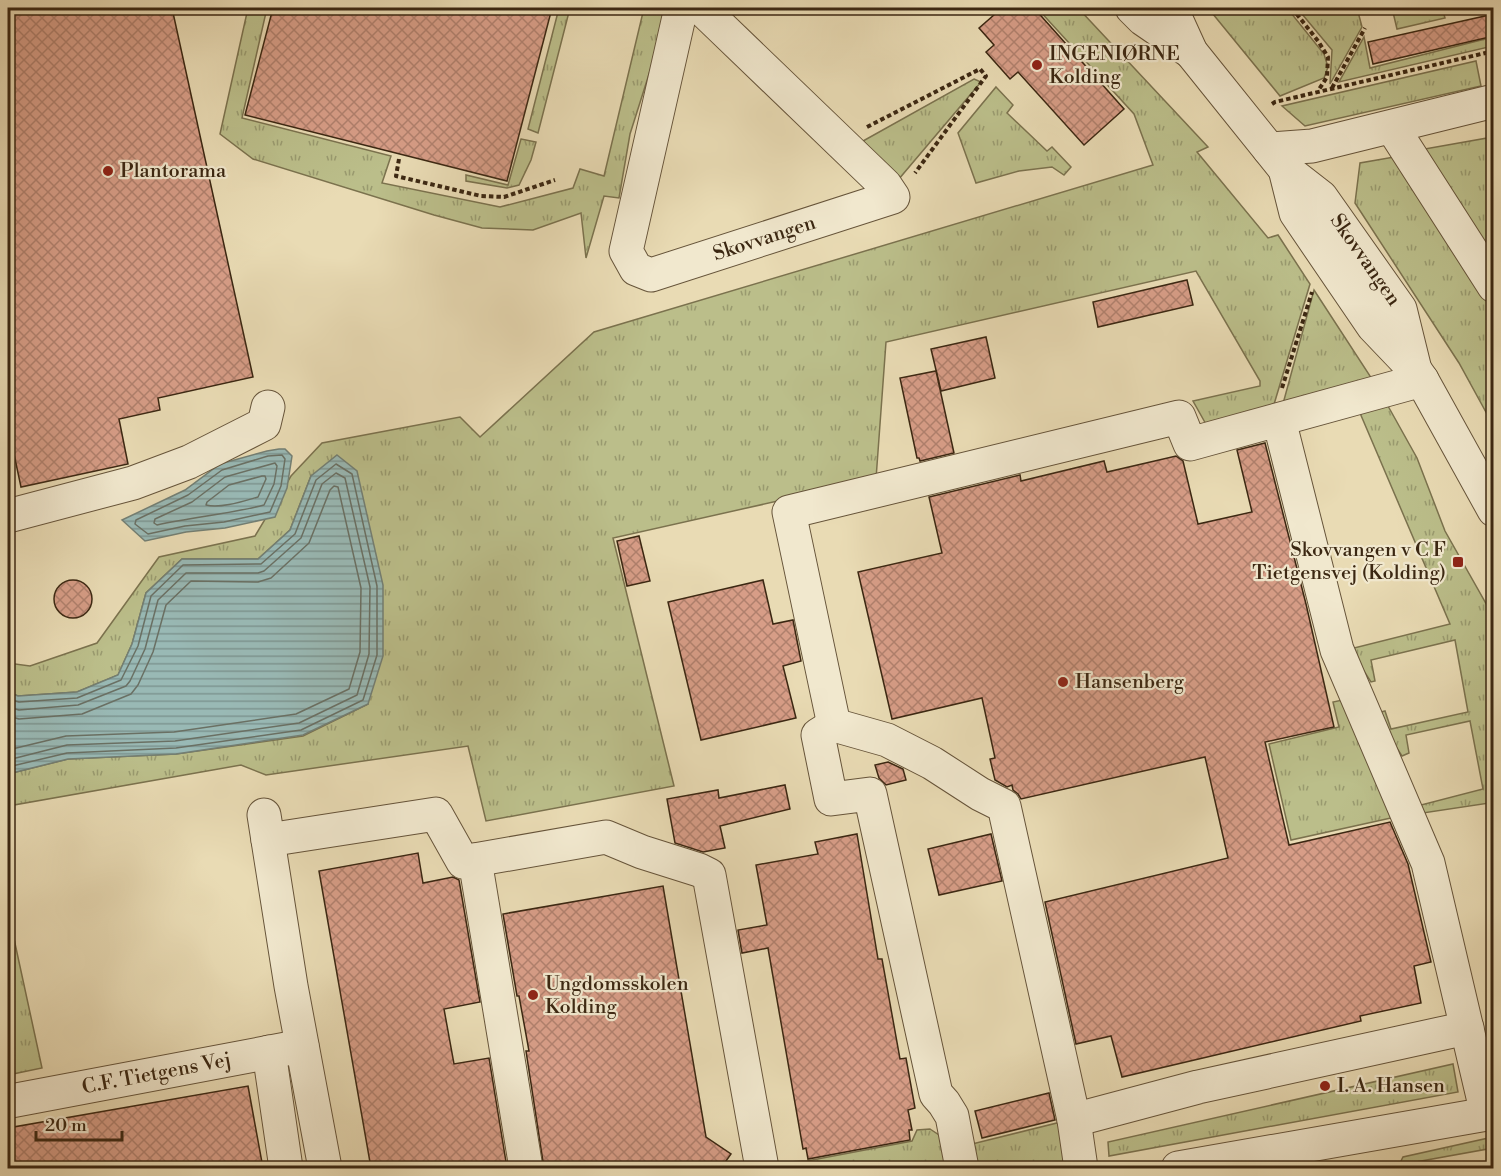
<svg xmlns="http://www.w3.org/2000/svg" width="1501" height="1176" font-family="'Libre Bodoni',serif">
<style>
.grass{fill:url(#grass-tufts);stroke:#7b724e;stroke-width:1.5}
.water{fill:url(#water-rules);stroke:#737f74;stroke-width:1.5}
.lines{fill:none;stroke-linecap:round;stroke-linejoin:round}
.shore{stroke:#6a7064;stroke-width:1.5}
.building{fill:url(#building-cross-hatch);stroke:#3b2712;stroke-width:1.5}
.minor-casing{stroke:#66543a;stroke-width:35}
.path{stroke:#3b2712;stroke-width:4;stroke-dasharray:4.5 3;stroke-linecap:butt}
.minor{stroke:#f1e8ce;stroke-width:33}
.poi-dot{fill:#8f2418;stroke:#f1e8ce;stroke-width:2}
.labels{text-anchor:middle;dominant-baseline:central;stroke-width:4.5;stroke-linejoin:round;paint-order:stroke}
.poi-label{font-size:20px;fill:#3b2712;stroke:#f1e8ce;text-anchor:start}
.street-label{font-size:20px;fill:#3b2712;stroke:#f1e8ce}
</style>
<defs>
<pattern id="grass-tufts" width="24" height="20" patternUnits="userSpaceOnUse" patternTransform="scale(1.5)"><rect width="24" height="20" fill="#bbbe8a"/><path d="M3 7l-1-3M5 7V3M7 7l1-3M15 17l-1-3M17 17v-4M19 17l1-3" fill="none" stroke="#999a6f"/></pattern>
<pattern id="water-rules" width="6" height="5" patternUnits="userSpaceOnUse" patternTransform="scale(1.5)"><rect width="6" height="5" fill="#99b9b5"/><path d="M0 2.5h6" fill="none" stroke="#7e9692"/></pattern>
<pattern id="building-cross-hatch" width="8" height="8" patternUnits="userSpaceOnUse" patternTransform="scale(1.5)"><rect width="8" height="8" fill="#d79d87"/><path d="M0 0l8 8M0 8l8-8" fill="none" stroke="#b0806d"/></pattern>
</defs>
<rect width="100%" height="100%" fill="#e9dbb4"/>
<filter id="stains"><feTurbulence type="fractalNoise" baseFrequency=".00333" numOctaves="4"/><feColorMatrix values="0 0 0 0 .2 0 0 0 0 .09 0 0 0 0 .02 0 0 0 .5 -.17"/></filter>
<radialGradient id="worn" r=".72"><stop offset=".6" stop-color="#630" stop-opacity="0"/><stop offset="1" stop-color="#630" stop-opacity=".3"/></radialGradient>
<g class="grass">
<polygon points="248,8 267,8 242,118 391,156 382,183 500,207 573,188 580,169 604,176 644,8 670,8 630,134 619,198 604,196 586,258 581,213 533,230 482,228 434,215 253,159 220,134"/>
<polygon points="559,8 570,8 538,133 528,129"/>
<polygon points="1037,8 1078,8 1208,147 1197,152 1268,238 1278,235 1310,284 1272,411 1207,426 1193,401 1260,386 1260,381 1196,271 886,342 876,479 613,538 674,786 486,821 468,746 266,775 241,765 8,806 8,774 68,759 176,754 303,736 368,704 311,476 290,530 258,559 182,559 146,593 132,644 118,675 77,692 18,696 8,692 8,663 30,666 97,643 159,557 255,536 291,476 322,443 460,417 480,437 594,332 1153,165 1134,114"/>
<polygon points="1208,8 1287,8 1324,54 1328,67 1324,78 1280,96"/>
<polygon points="1297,8 1357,8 1362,27 1330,84 1332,50"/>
<polygon points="1392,8 1442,8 1445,18 1397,29"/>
<polygon points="1364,37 1370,68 1493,37 1493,46 1339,82"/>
<polygon points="1476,61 1481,86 1305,126 1282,106"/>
<polygon points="974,79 981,82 898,180 863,141"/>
<polygon points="996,87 1013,105 1007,113 1047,151 1052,147 1071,167 1064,175 1052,167 1019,171 976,183 958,133"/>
<polygon points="1493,137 1493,270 1419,150"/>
<polygon points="521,139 536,142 531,160 519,185 507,188 466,181 466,175 508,185"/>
<polygon points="1394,157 1493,311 1493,425 1459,363 1355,203 1360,163"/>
<polygon points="1314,290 1372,379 1281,411"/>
<polygon points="1388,406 1417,458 1445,531 1493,616 1493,811 1489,803 1423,813 1421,805 1483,789 1470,721 1406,735 1409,753 1402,756 1387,733 1381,712 1385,711 1391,729 1468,712 1455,640 1371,660 1375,681 1371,682 1358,662 1354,648 1450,624 1360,413"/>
<polygon points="1347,699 1400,816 1291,840 1269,744 1339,727 1333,702"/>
<polygon points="8,911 42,1068 8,1075"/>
<polygon points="1453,1064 1458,1092 1109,1156 1108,1142"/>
<polygon points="1061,1122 1071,1163 1035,1168 977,1168 972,1144"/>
<polygon points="930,1129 942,1137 948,1168 792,1168 789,1162 807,1161 912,1141 917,1130"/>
<polygon points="1493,1137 1493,1148 1399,1165 1403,1157"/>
</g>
<g class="water">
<polygon points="279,449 285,449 292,456 287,488 275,517 225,528 186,532 145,541 122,520 185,490 220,464 267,451"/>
<polygon points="337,455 357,471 383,585 383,656 368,704 303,735 176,754 68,759 8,774 8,692 18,696 77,692 118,675 132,644 146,593 182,559 258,559 290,530 311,476"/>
</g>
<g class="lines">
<g class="shore">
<polygon points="282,455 285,459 281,486 270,512 224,522 185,526 148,534 135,524 136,520 188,495 222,470 268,456"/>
<path d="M275,463l2,3 -3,18 -10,21c-35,9 -71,12 -107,20l-3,-2 1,-4 37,-17 33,-25z"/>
<path d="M262,476h3l1,3 -8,18c-14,4 -38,12 -52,8l1,-3 22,-17z"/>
<polyline points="8,699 19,702 77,698 121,680 138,646 151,596 183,565 261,564 295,534 316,480 336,464 352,474 377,586 377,655 363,700 301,730 176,748 67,753 8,767"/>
<polyline points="8,707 19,710 78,705 126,686 130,681 145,649 158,600 186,573 258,573 264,571 301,538 322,484 336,473 345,478 370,587 369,654 357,695 299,723 175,741 67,745 8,760"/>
<polyline points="8,716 19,719 82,714 131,694 138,685 153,652 166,605 191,581 258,582 271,578 309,543 330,490 334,486 338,487 361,588 360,652 349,689 296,714 174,732 66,736 8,750"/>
</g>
</g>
<g class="building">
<polygon points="8,8 172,8 253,377 158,398 160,410 119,419 128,464 21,487 8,426"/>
<polygon points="273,8 552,8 507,181 245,115"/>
<polygon points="1002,8 1034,8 1124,109 1084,145 1018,72 1010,79 986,52 994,45 979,28"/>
<polygon points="1494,14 1494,36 1373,64 1368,42"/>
<polygon points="1187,280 1193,305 1098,327 1093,302"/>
<polygon points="986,337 995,378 941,391 931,349"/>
<polygon points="936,371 954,453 920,461 919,458 917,458 900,378"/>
<polygon points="1265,443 1306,604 1334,727 1265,742 1289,845 1390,822 1408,864 1431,962 1414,966 1421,1003 1360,1016 1361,1021 1122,1077 1111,1036 1076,1044 1045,902 1228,858 1205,757 1021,799 1018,794 1013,790 1012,785 1007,787 995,780 990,759 995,758 982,698 892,719 858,572 942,553 929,497 1020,475 1021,481 1104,461 1107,472 1176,456 1183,461 1198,524 1252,512 1237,450"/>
<polygon points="639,536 650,581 627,586 617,541"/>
<circle cx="73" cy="599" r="19"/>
<polygon points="763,580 773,624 793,620 801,661 783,666 796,718 701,740 668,602"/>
<polygon points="888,762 903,769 906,780 886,785 879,778 875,765"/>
<polygon points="785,785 790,809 720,826 725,848 703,852 675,843 667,799 718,790 719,798"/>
<polygon points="857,834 878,959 882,959 900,1059 906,1058 915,1108 908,1110 912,1130 909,1130 910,1140 808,1159 806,1148 803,1149 768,948 742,953 738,930 767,925 756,865 818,854 815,842"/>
<polygon points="991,834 1002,881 939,895 928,849"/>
<polygon points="418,853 423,883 453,877 459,880 480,1002 444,1009 454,1064 489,1058 507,1168 371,1168 319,871"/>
<polygon points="663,886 706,1137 731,1154 721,1168 544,1168 526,1051 529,1051 519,996 517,996 503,914"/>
<polygon points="248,1086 263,1168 8,1168 8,1128"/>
<polygon points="1049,1093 1055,1120 982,1138 975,1111"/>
</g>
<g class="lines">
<defs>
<g id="minor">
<path id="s1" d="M681,8l-55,243 10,18 15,6 242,-78 -8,-12 -184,-177"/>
<polyline points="1132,8 1143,19 1191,52"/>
<path id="s2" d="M1171,8l20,44 94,117 36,28 79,112 15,61"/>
<polyline points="1392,127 1494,286"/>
<polyline points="1269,149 1312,146 1494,101"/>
<polyline points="1285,169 1296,213 1373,326 1415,370 1422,380 1494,510"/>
<polyline points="1279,420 1337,650 1428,863 1487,1114"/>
<polyline points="8,516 133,483 189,462 264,424 268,407"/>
<polyline points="834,725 818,735 831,799 870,794 936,1094 944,1103 952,1116 962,1168"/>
<polyline points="264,815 291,986 325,1168"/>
<polyline points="268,840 436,814 463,862 606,837 642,852 699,870 709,875 762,1168"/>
<polyline points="475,860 526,1168"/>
<polyline points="269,1052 286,1168"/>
<path id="s3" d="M11,1101l291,-55"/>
<polyline points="1074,1120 1198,1087 1467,1028"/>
<polyline points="1081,1168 1074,1120 1004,806 980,794 932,763 887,740 834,725 789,512 1179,417 1190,444 1422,380"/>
<polyline points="1178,1168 1487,1114 1494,1111"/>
</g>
</defs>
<use href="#minor" class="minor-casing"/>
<g class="path">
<polyline points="1292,8 1318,41 1328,57 1327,77 1318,91"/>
<polyline points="1332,88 1365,28"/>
<polyline points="1272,104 1275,102 1494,51"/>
<polyline points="867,127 980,69 986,76 915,173"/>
<polyline points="399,159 396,176 481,196 504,197 555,180"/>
<polyline points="1282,388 1312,292"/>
</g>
<use href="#minor" class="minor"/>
</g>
<g class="poi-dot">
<circle cx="1037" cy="65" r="6"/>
<circle cx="108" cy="171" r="6"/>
<rect x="1452" y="556" width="12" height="12" rx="3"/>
<circle cx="1063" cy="682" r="6"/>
<circle cx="533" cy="995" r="6"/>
<circle cx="1325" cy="1086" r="6"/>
</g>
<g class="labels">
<g class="poi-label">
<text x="1049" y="54">INGENIØRNE<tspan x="1049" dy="23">Kolding</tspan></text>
<text x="120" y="171">Plantorama</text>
<text x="1446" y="550" text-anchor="end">Skovvangen v C F<tspan x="1446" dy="23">Tietgensvej (Kolding)</tspan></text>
<text x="1075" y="682">Hansenberg</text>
<text x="545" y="984">Ungdomsskolen<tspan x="545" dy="23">Kolding</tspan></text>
<text x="1337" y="1086">I. A. Hansen</text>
</g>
<g class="street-label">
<text stroke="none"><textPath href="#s1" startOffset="405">Skovvangen</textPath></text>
<text stroke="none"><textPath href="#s2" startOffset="321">Skovvangen</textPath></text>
<text stroke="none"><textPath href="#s3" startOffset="148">C.F. Tietgens Vej</textPath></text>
</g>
</g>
<rect width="1501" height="1176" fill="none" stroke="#e9dbb4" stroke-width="30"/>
<rect x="9" y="9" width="1483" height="1158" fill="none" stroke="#3b2712" stroke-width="3"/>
<rect x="15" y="15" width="1471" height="1146" fill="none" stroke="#3b2712" stroke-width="1.5"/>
<path d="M36 1131v9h86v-9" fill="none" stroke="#3b2712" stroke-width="3"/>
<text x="45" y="1131" font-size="18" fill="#3b2712" stroke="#f1e8ce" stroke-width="4.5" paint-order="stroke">20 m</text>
<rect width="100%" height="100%" filter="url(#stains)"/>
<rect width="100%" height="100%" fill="url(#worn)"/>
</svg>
